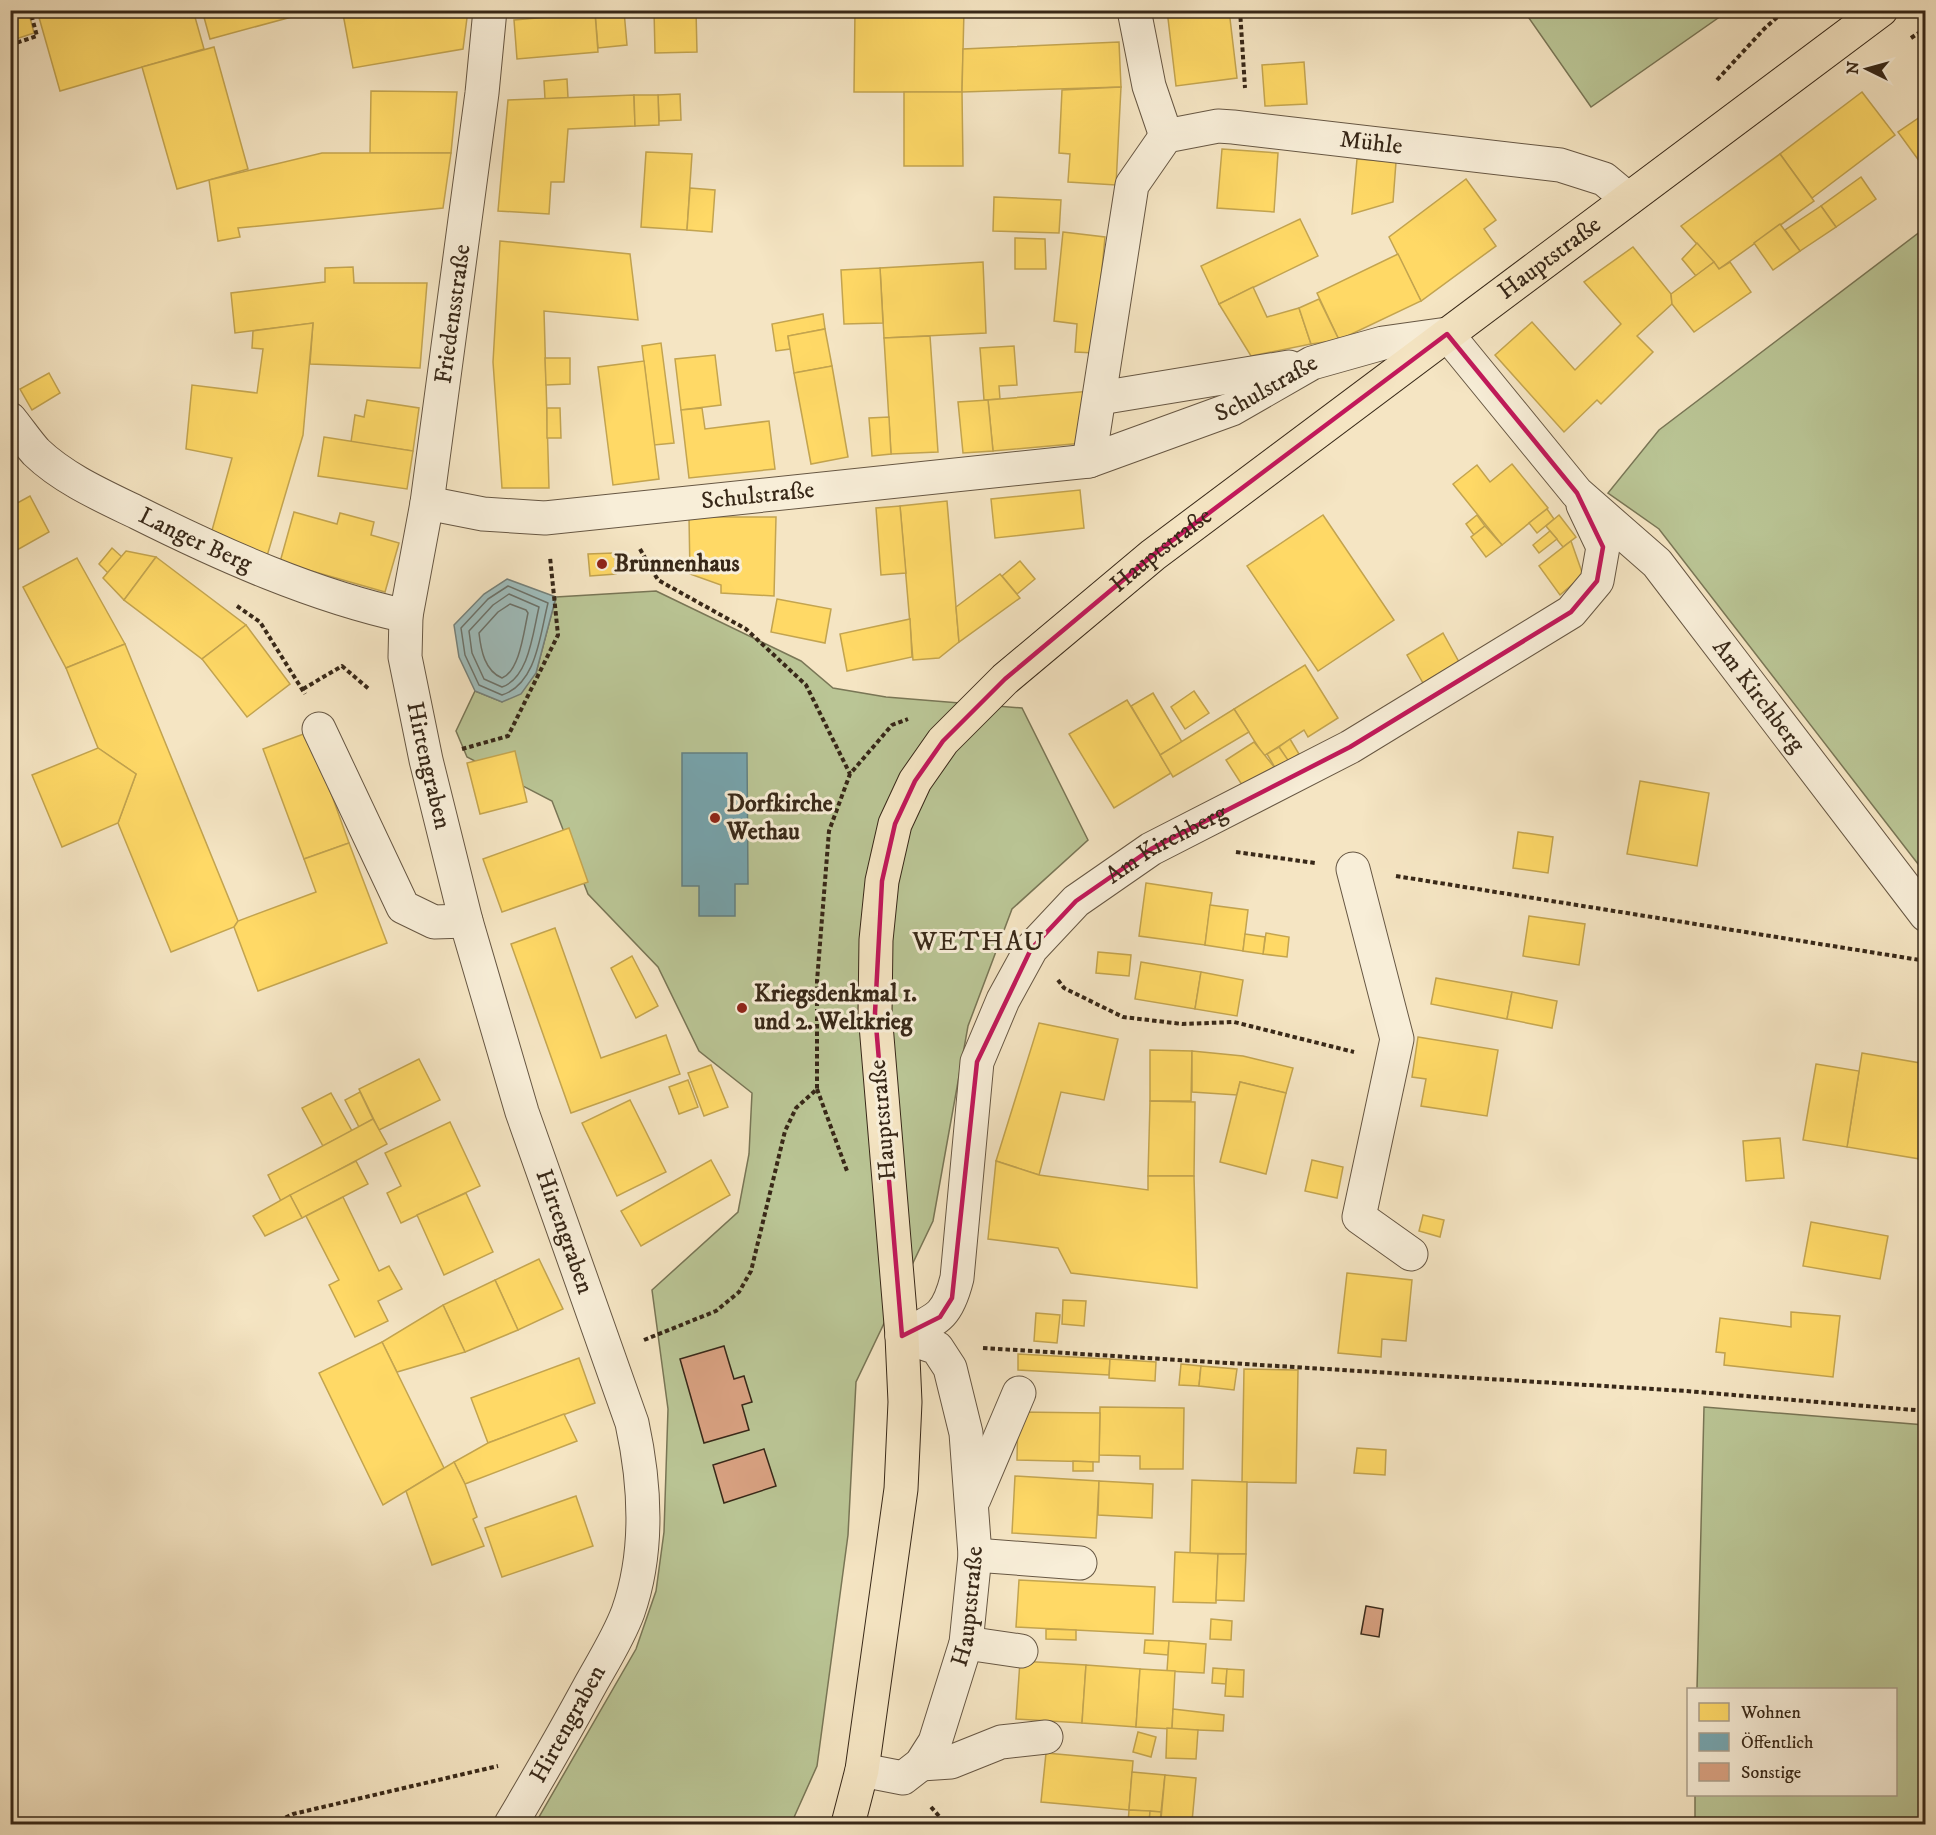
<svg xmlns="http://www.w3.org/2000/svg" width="1936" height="1835" font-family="'IM FELL DW Pica',serif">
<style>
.green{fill:#bac595;stroke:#797656;stroke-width:1.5}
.water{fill:#9fbdbc;stroke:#76817a;stroke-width:1.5}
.homes{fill:#ffd966;stroke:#c3a44f;stroke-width:1.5}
.public{fill:#76a5af;stroke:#638082;stroke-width:1.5}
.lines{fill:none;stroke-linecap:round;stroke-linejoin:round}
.shore{stroke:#6c726a;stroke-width:1.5}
.building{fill:#d8a181;stroke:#382818;stroke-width:1.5}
.minor-casing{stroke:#675743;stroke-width:35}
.major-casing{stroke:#382818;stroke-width:35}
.path{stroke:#382818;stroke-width:4;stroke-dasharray:4.5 3;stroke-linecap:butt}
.minor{stroke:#f8eed8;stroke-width:33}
.major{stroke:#f5e5c3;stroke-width:33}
.marked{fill:none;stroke:#c2185b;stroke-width:4.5;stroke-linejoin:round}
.poi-dot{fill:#8f2418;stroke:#f8eed8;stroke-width:2}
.labels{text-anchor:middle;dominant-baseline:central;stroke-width:6;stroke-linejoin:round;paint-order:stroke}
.street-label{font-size:24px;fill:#382818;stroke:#f8eed8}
.poi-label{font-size:24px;font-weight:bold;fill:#382818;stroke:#f8eed8;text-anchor:start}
.quarter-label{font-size:27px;letter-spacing:1.5px;fill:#382818;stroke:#f8eed8}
</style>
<rect width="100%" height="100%" fill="#f5e5c3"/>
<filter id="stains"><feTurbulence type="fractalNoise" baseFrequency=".00333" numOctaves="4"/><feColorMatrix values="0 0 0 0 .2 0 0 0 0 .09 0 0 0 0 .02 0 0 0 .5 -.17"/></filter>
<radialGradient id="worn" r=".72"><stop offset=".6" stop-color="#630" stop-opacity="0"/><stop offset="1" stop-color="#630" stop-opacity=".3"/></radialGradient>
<g class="green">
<polygon points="1524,11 1728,11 1591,107"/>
<polygon points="1925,228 1925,873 1659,529 1608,493 1659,430"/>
<polygon points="656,591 801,661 833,688 886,697 1022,708 1088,840 1012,909 968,1026 933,1221 856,1382 848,1535 817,1766 791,1824 535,1824 636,1649 656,1591 664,1532 668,1409 652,1290 738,1212 749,1154 752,1093 699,1051 658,967 588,894 552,801 467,757 456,731 475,691 502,702 536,673 556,597"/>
<polygon points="1704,1407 1925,1425 1925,1824 1695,1824 1695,1795 1896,1794 1896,1690 1697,1689"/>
</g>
<polygon class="water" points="507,579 556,597 536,673 521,694 502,702 475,691 459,657 454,625 484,594"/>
<g class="homes">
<polygon points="10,10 28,10 34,33 10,41"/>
<polygon points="51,10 193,10 204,49 60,91 38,14"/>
<polygon points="202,10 297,10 299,15 210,39"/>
<polygon points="361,10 468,10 463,49 353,68 343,14"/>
<polygon points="654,10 696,10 697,52 655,53"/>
<polygon points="855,10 964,10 962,92 854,92"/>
<polygon points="1063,10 1085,10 1064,15"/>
<polygon points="1167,10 1229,10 1237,78 1176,86"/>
<polygon points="1305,10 1329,10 1329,12 1306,12"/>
<polygon points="624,11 627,45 598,48 595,13"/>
<polygon points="595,13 598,52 517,59 514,20"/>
<polygon points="1119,42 1121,87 962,92 963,49"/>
<polygon points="214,47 248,169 177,189 142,67"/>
<polygon points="1304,62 1307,104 1265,106 1262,65"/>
<polygon points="567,79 568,98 545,99 544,81"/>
<polygon points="1121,87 1116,185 1068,182 1070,154 1059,153 1062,90"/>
<polygon points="371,91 457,92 451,153 370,153"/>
<polygon points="904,92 962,92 963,166 904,166"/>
<polygon points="1862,92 1895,135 1812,198 1780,154"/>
<polygon points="680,94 681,120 659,121 658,95"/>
<polygon points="634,95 635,126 568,129 564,182 551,182 549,214 498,211 508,100"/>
<polygon points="634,95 658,95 659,125 635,126"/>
<polygon points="1920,117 1926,124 1925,169 1898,132"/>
<polygon points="1222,149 1278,153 1274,212 1217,208"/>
<polygon points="646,152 692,154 687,230 641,227"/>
<polygon points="322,153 451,153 443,208 238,228 240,237 218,241 209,180"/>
<polygon points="1780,154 1814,201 1719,269 1681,226"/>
<polygon points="1357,159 1396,162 1393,202 1352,214"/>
<polygon points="1861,177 1876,199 1836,227 1821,206"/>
<polygon points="1466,179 1496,220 1484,229 1496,246 1421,301 1389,237"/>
<polygon points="690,188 715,190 712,232 687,230"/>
<polygon points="994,197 1061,200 1059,233 993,231"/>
<polygon points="1821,206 1836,227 1800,251 1785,230"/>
<polygon points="1300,219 1318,256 1219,304 1201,266"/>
<polygon points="1780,224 1800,251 1773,270 1754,243"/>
<polygon points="1063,232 1105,237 1094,353 1075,352 1077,324 1054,321"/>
<polygon points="1015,238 1045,239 1046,269 1015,269"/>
<polygon points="500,241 630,254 638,320 544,311 549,488 502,488 493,362"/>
<polygon points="1697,243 1714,262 1696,276 1682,259"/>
<polygon points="1633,247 1671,294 1672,304 1637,336 1653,352 1601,404 1597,400 1564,432 1495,355 1532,322 1575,370 1621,324 1584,282"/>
<polygon points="1398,254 1421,301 1339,340 1317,293"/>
<polygon points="983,262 986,333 884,338 880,268"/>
<polygon points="1714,262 1719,269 1730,262 1751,292 1694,332 1672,304 1671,294"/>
<polygon points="353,267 354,283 427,283 420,368 310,364 313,323 235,333 231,293 325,282 325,268"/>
<polygon points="880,268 883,323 844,324 841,270"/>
<polygon points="1253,287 1267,317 1299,308 1311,344 1251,356 1219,304"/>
<polygon points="1319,299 1339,340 1311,344 1299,308"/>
<polygon points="823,314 825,329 788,336 790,349 776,351 772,324"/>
<polygon points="313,323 303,435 267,556 211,534 232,458 186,449 192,385 257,393 263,349 252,348 253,331"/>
<polygon points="825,329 832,366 794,373 788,336"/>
<polygon points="930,336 938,452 891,454 884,338"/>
<polygon points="661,343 674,443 654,445 642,346"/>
<polygon points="1014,346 1017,385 999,386 1000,399 984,400 980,348"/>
<polygon points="715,355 721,405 681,410 675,359"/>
<polygon points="545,358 570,358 570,384 546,385"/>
<polygon points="644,361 659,479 613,485 598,367"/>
<polygon points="832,366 848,457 811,464 794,373"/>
<polygon points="49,373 60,393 32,410 20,389"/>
<polygon points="1091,391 1084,443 993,451 988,400"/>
<polygon points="367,400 419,408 413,451 351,442 355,415 364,417"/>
<polygon points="988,400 993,451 963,453 958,402"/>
<polygon points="547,408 560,408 561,438 547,438"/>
<polygon points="702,408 705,429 769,421 775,469 689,478 681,410"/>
<polygon points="889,417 891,454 872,456 869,418"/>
<polygon points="324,437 413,451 407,489 318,476"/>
<polygon points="1512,464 1548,508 1502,545 1453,484 1477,465 1490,482"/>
<polygon points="1080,490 1084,528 995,538 991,499"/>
<polygon points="30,496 49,532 10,554 10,507"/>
<polygon points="947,501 959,642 939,658 913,660 900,506"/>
<polygon points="900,506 906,573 881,575 876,508"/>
<polygon points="1547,509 1554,519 1537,533 1529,523"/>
<polygon points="294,512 337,524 340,513 374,522 371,535 399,543 385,592 280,562"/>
<polygon points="1323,515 1394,620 1318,671 1247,566"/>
<polygon points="1477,515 1485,526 1474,535 1466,524"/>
<polygon points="1559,515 1576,537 1563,547 1546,526"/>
<polygon points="689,517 776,517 774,596 721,593 721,585 690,574"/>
<polygon points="1485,526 1502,545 1486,557 1471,537"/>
<polygon points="1550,531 1557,539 1539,553 1533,545"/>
<polygon points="1571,541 1583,575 1560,595 1539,566"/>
<polygon points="112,548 122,557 108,573 99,564"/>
<polygon points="126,551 156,557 124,600 103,578"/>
<polygon points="614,553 616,574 590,576 588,554"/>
<polygon points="156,557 246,625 202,659 124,600"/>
<polygon points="77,558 125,644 66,668 23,587"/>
<polygon points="1020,561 1035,579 1017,594 1002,576"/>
<polygon points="1000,574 1020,598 959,642 956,607"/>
<polygon points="777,599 831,609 825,643 771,632"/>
<polygon points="910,619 912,657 847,671 840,634"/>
<polygon points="246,625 290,684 247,717 202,659"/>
<polygon points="1443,633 1459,662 1423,683 1407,655"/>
<polygon points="125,644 238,921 234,927 171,952 118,823 136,774 98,748 66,668"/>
<polygon points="1305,665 1338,718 1308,737 1304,730 1264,756 1234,709"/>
<polygon points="1194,691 1209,713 1185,729 1171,707"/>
<polygon points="1153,693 1182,742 1160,755 1131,706"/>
<polygon points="1127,700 1171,773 1114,808 1069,734"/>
<polygon points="1234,709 1249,732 1173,777 1160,755"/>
<polygon points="309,732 349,843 304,859 263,749"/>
<polygon points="1290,739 1299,754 1288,761 1279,747"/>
<polygon points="1254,742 1275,768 1244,788 1226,760"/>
<polygon points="1279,747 1290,763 1277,771 1267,754"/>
<polygon points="98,748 136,774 118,823 62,847 32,775"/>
<polygon points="515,751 527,802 480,814 467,763"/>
<polygon points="1640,781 1709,793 1697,866 1627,854"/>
<polygon points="569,828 588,882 502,912 483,859"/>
<polygon points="1518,832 1553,837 1548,873 1513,868"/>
<polygon points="349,843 387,943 258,991 234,927 238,921 316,892 304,859"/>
<polygon points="1146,883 1212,893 1205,945 1139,936"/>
<polygon points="1210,905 1248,910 1243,951 1205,945"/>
<polygon points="1529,916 1585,924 1579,965 1523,956"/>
<polygon points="555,928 601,1058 666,1035 680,1074 571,1113 511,944"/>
<polygon points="1266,933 1289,937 1287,957 1263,954"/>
<polygon points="1245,934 1265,937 1263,954 1243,951"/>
<polygon points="1098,952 1131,955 1129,976 1096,973"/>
<polygon points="632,956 658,1006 636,1018 611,968"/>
<polygon points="1141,962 1201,972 1195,1009 1135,999"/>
<polygon points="1201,972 1243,980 1237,1016 1195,1009"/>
<polygon points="1436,978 1512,992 1507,1019 1431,1004"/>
<polygon points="1512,992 1557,1001 1552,1028 1507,1019"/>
<polygon points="1039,1023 1118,1039 1104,1100 1061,1092 1039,1175 996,1161"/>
<polygon points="1418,1037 1498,1050 1487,1116 1421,1106 1426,1079 1412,1077"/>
<polygon points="1150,1050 1192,1051 1191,1101 1150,1101"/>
<polygon points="1192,1051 1243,1056 1293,1068 1286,1093 1240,1082 1237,1095 1192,1092"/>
<polygon points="1862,1053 1926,1064 1926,1160 1847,1147"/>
<polygon points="419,1059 440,1100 379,1130 359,1089"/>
<polygon points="1816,1064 1859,1071 1847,1147 1803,1140"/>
<polygon points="711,1065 728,1107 704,1116 688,1073"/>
<polygon points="688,1080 698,1107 679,1114 669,1087"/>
<polygon points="1240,1082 1286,1093 1266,1174 1220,1162"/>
<polygon points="360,1092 373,1119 359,1127 345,1100"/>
<polygon points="331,1093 352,1131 323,1146 302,1108"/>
<polygon points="630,1100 666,1172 617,1196 582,1123"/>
<polygon points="1150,1101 1195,1102 1194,1176 1148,1176"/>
<polygon points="373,1119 387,1144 281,1201 268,1175"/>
<polygon points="450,1122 480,1186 401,1223 387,1193 401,1186 385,1153"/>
<polygon points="1780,1138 1784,1178 1746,1181 1743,1141"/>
<polygon points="711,1160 730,1195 641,1246 621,1211"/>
<polygon points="1312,1160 1343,1167 1337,1198 1305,1191"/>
<polygon points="356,1161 368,1184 302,1218 290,1195"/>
<polygon points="996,1161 1039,1175 1148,1190 1148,1176 1194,1176 1197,1288 1071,1273 1058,1248 988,1239"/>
<polygon points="466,1193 493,1252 444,1275 417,1215"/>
<polygon points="290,1195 302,1218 265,1236 253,1216"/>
<polygon points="343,1197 379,1271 389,1266 402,1289 378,1301 388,1321 355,1337 329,1285 339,1280 306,1216"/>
<polygon points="1423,1215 1444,1220 1440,1237 1419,1231"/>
<polygon points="1811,1222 1888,1236 1880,1279 1803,1266"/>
<polygon points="539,1259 563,1309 518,1330 495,1280"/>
<polygon points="1347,1273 1412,1280 1406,1341 1382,1339 1381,1357 1338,1353"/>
<polygon points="495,1280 518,1330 465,1352 443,1305"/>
<polygon points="1063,1300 1086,1301 1084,1326 1062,1324"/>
<polygon points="443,1305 465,1352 397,1372 382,1342"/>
<polygon points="1791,1312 1840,1316 1833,1377 1724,1365 1725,1353 1716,1352 1720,1318 1791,1327"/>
<polygon points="1036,1313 1060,1315 1057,1343 1034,1341"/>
<polygon points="382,1342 444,1468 383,1505 319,1373"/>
<polygon points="1018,1354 1110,1359 1109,1375 1018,1370"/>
<polygon points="579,1358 595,1403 488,1443 471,1398"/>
<polygon points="1110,1359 1156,1362 1155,1381 1109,1378"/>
<polygon points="1181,1364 1201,1366 1199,1386 1179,1385"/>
<polygon points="1201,1366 1237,1369 1234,1390 1199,1386"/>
<polygon points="1244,1369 1298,1370 1296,1483 1242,1482"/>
<polygon points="1100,1407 1184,1408 1183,1469 1140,1469 1140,1456 1099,1455"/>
<polygon points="1018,1412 1100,1413 1099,1462 1017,1460"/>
<polygon points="564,1414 577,1441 465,1484 454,1462 488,1443"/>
<polygon points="1357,1448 1386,1450 1385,1475 1354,1473"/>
<polygon points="1073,1461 1093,1462 1093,1471 1073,1471"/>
<polygon points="454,1462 465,1484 477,1517 473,1519 484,1546 432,1565 406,1491"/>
<polygon points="1015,1476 1099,1481 1096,1538 1012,1533"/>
<polygon points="1192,1480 1247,1482 1246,1554 1190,1553"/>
<polygon points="1099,1481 1153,1484 1152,1518 1098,1515"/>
<polygon points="576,1496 593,1546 502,1577 485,1528"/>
<polygon points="1175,1552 1218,1554 1216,1603 1173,1602"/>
<polygon points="1218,1554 1246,1554 1244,1601 1216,1600"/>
<polygon points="1019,1580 1155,1587 1153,1634 1016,1627"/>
<polygon points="1211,1619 1232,1621 1231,1640 1210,1639"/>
<polygon points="1046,1629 1076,1630 1076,1640 1046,1639"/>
<polygon points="1145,1640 1169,1641 1168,1655 1144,1653"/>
<polygon points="1169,1641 1206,1644 1204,1673 1167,1671"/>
<polygon points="1020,1661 1086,1665 1082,1723 1016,1719"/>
<polygon points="1086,1665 1140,1669 1136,1727 1082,1723"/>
<polygon points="1213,1668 1227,1669 1226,1684 1212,1683"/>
<polygon points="1140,1669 1175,1671 1172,1729 1136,1727"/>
<polygon points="1227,1669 1244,1670 1243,1697 1225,1696"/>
<polygon points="1173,1709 1224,1715 1223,1731 1172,1729"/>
<polygon points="1167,1728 1198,1730 1196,1759 1166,1758"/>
<polygon points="1138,1732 1156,1737 1151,1757 1133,1752"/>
<polygon points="1046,1753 1133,1761 1129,1810 1041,1802"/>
<polygon points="1132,1772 1165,1775 1161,1812 1129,1810"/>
<polygon points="1165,1775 1196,1778 1192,1822 1161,1819"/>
<polygon points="1129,1810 1150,1811 1149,1824 1128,1824"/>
<polygon points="1150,1811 1161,1812 1160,1824 1149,1824"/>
</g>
<polygon class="public" points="682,753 747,753 748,884 735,884 735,916 699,916 699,886 682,886"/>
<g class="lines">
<g class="shore">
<path d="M508,586l40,17c-8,31 -11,81 -46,92l-23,-10 -14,-30 -4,-27 27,-29z"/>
<path d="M509,594l30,13c-6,25 -10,71 -37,80l-18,-8 -12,-26 -3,-22 24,-26z"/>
<path d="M510,604l16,6 2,3c-4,17 -8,58 -26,65 -17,-7 -21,-27 -23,-45l19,-21z"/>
</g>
</g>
<g class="building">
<polygon points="724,1346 734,1379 744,1376 752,1402 742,1405 749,1430 704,1443 680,1359"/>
<polygon points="764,1449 776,1486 724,1503 713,1465"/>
<polygon points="1366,1606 1383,1609 1379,1637 1361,1634"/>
</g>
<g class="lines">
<defs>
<g id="minor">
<path id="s1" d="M490,10l-8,83 -55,410 -21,113 -1,41 21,103 40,161 56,191 110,311c13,60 17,129 -4,189 -10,27 -27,53 -40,77 -25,46 -51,91 -77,135"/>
<polyline points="1134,10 1149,86 1166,136"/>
<polyline points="1100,398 1289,367"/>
<path id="s2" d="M10,419c9,11 17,23 26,33 28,27 67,44 102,61 84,42 176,83 268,103"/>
<path id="s3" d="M1089,461l43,-276 34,-49 52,-10 15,1 327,38 44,14 24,20"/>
<path id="s4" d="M427,503l56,11 62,4 544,-57 143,-52 80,-46 71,-20 64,-9 130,159 80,70 269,352"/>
<polyline points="319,729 403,907 434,922 466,921"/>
<polyline points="1353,869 1397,1039 1359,1217 1411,1254"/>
<path id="s5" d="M902,1336c35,-17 45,-18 55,-58l20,-216 26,-62 28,-51 45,-48 75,-52 199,-102 221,-135 26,-31 6,-34 -20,-42"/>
<polyline points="974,1499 1019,1393"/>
<polyline points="975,1555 1080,1563"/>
<polyline points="966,1643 1021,1651"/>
<polyline points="921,1764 951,1762 1001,1742 1046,1737"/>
<path id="s6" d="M862,1770l41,8 18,-14 14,-22 31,-99 9,-88 -9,-122 -16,-65 -13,-20 -35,-12"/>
</g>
<g id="major">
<path id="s7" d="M848,1824l14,-54 39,-281 4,-87 -3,-66 -27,-323 1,-73 6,-59 13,-57 20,-43 28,-40 62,-62 148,-124 728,-545"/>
</g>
</defs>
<use href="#minor" class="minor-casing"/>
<use href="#major" class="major-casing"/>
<g class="path">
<polyline points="1240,10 1245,88"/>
<polyline points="1911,38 1926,28"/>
<polyline points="10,45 37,36 30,10"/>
<polyline points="1717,80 1764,29 1785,10"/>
<polyline points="640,549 658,580 746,629 806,685 850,774"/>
<polyline points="237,606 260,622 305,694"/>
<polyline points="303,689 342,666 370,690"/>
<polyline points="462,749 508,736 558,635 550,557"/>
<polyline points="1236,852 1315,863"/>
<polyline points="1396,876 1926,961"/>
<polyline points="1058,980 1064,988 1123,1017 1182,1024 1234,1022 1354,1052"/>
<polyline points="817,1089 847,1171"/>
<polyline points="644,1340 716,1311 739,1292 751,1271 785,1131 796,1108 817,1089 817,981 829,831 850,774 892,725 908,719"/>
<polyline points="983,1348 1686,1391 1926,1411"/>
<polyline points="931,1807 946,1824"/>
<polyline points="272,1824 293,1814 498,1766"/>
</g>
<use href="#minor" class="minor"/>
<use href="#major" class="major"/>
</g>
<path class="marked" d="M1447,334l130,159 26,54 -6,34 -26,31 -221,135 -199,102 -75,52 -45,48 -54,113 -25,236 -12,19 -38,19 -27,-323 7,-132 13,-57 20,-43 28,-40 62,-62 148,-124z"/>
<g class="poi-dot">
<circle cx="602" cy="564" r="6"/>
<circle cx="715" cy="818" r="6"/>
<circle cx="742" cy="1008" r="6"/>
</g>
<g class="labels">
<g class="street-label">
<text stroke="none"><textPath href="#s3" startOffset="546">Mühle</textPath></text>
<text stroke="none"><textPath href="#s7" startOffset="1880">Hauptstraße</textPath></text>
<text transform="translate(453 314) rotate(-82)">Friedensstraße</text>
<text stroke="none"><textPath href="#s4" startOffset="858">Schulstraße</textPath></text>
<text stroke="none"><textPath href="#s4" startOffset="333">Schulstraße</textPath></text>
<text stroke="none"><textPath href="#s2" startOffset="225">Langer Berg</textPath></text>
<text stroke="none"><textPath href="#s7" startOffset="1394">Hauptstraße</textPath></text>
<text stroke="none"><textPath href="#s4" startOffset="1528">Am Kirchberg</textPath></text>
<text stroke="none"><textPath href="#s1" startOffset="764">Hirtengraben</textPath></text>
<text stroke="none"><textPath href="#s5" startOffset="600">Am Kirchberg</textPath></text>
<text transform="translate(883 1120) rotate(-95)">Hauptstraße</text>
<text stroke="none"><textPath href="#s1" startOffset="1250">Hirtengraben</textPath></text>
<text stroke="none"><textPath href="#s6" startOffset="231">Hauptstraße</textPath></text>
<text transform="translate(568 1724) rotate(-61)">Hirtengraben</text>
</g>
<g class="poi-label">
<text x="614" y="564">Brunnenhaus</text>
<text x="727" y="804">Dorfkirche<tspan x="727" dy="28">Wethau</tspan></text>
<text x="754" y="994">Kriegsdenkmal 1.<tspan x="754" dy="28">und 2. Weltkrieg</tspan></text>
</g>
<g class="quarter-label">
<text x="979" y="942">WETHAU</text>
</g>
</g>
<rect width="1936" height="1835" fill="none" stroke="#f5e5c3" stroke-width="36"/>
<rect x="12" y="12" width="1912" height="1811" fill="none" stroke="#382818" stroke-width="3"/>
<rect x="18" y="18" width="1900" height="1799" fill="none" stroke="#382818" stroke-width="1.5"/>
<rect x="1687" y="1688" width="210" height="108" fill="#f8eed8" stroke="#ab9f8b" stroke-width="1.5"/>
<rect x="1699" y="1703" width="30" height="18" fill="#ffd966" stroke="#ab9f8b" stroke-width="1.5"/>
<text x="1741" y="1718" font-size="18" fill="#382818">Wohnen</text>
<rect x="1699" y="1733" width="30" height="18" fill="#76a5af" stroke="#ab9f8b" stroke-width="1.5"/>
<text x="1741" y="1748" font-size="18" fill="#382818">Öffentlich</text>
<rect x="1699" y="1763" width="30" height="18" fill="#d8a181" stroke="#ab9f8b" stroke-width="1.5"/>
<text x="1741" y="1778" font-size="18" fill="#382818">Sonstige</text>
<g transform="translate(1867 69) rotate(275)" stroke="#f8eed8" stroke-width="4.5" paint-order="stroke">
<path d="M0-4.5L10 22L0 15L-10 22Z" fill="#382818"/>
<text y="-9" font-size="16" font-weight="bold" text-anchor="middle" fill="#382818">N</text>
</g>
<rect width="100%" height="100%" filter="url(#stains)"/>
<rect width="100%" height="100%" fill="url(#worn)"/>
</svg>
